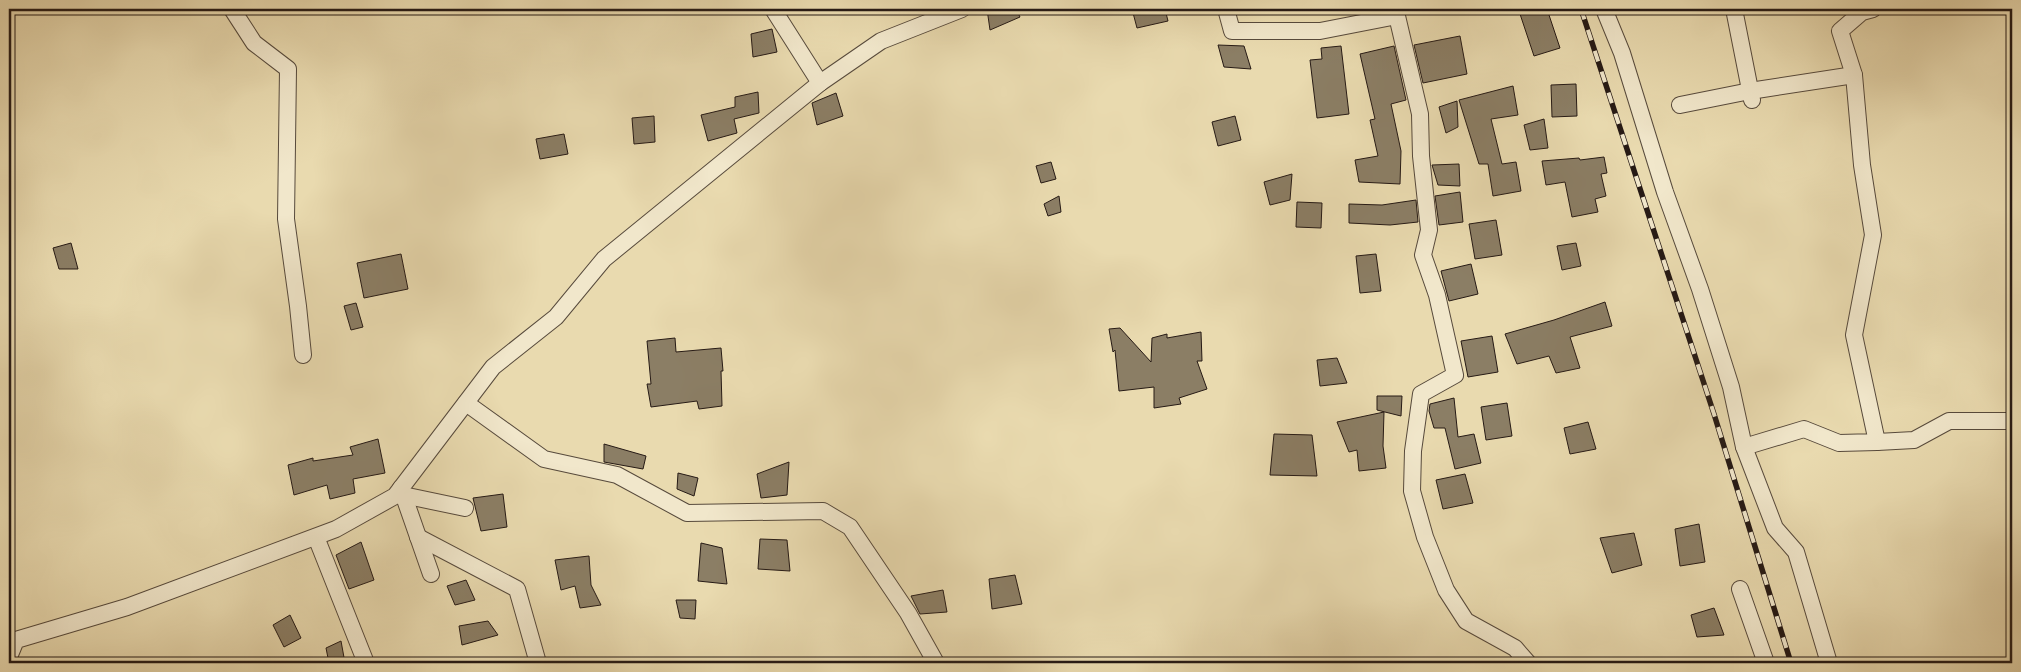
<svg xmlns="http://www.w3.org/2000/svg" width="2021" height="672" font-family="'IM FELL English',serif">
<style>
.building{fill:#8b7e65;stroke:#261a15}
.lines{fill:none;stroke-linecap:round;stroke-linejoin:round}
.minor-casing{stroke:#574a3c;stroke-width:18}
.minor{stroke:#f1e7cb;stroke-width:16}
.rail-casing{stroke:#261a15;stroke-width:5.5}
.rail{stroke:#f1e7cb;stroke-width:4;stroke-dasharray:11;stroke-linecap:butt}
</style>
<rect width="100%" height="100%" fill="#e9daaf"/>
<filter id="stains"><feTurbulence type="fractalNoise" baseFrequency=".004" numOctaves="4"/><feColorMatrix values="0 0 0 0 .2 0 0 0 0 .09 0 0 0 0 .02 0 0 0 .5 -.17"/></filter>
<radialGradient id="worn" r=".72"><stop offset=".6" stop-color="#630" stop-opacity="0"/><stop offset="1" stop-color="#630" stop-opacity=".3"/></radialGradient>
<g class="building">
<polygon points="987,9 1016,9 1020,17 990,30"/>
<polygon points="1132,9 1165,9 1168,21 1137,28"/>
<polygon points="1525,9 1547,9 1560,48 1534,56 1519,11"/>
<polygon points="772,29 777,52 753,57 751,34"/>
<polygon points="1460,36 1467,74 1423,83 1414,45"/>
<polygon points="1218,45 1244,46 1251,69 1224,67"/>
<polygon points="1341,46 1349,114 1317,118 1310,60 1322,59 1321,48"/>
<polygon points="1394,46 1406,100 1391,104 1401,151 1400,184 1359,182 1355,160 1378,156 1370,120 1375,119 1360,54"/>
<polygon points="1576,84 1577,116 1552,117 1551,85"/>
<polygon points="1513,86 1518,115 1491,119 1502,164 1516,162 1521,191 1493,196 1488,164 1479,164 1459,100"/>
<polygon points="758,92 759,113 734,119 737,133 708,141 701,115 735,107 735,97"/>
<polygon points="836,93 843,116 817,125 812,103"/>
<polygon points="1457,101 1458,127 1446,133 1439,107"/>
<polygon points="654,116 655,142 634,144 632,118"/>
<polygon points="1235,116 1241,140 1218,146 1212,122"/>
<polygon points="1544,119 1548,148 1530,150 1524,125"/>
<polygon points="564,134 568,154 540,159 536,139"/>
<polygon points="1604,157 1607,173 1601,174 1606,196 1595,199 1598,212 1572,217 1565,182 1546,185 1542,161 1579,158 1580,160"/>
<polygon points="1051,162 1056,179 1041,183 1036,166"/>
<polygon points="1459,164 1460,186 1438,185 1432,165"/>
<polygon points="1292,174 1290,200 1270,205 1264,182"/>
<polygon points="1460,192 1463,222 1439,225 1435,196"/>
<polygon points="1059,196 1061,212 1048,216 1044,204"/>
<polygon points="1416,200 1418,222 1390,225 1349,223 1349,204 1382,205"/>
<polygon points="1297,202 1322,203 1321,228 1296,227"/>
<polygon points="1496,220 1502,255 1475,259 1469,224"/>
<polygon points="71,243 78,269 59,269 53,248"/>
<polygon points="1576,243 1581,266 1562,270 1557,246"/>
<polygon points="401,254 408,289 364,298 357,263"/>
<polygon points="1376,254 1381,291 1360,293 1356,256"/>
<polygon points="1471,264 1478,294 1449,301 1441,271"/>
<polygon points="1605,302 1612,326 1570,337 1580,368 1556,373 1549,356 1517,364 1505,334 1554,320"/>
<polygon points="356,303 363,327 351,330 344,306"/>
<polygon points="1120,328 1151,362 1152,338 1167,334 1167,338 1201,332 1202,361 1197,361 1207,389 1179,398 1181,404 1154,408 1154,387 1119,391 1115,350 1113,352 1109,329"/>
<polygon points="1492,336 1498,372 1468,377 1461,341"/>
<polygon points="675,338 676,352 721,348 723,371 721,371 722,406 699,409 697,401 651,407 647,384 651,384 647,341"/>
<polygon points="1337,358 1347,383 1320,386 1317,360"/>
<polygon points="1377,396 1402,396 1401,416 1377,410"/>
<polygon points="1454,398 1458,437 1474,434 1481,463 1455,469 1445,428 1434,428 1429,411 1430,404"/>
<polygon points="1507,403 1512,436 1486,440 1481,407"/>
<polygon points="1384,412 1383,446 1386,468 1359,471 1357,450 1349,452 1337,422"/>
<polygon points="1588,422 1596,449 1570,454 1564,428"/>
<polygon points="1274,434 1312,435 1317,476 1270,475"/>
<polygon points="378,439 385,473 353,479 355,493 330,499 327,485 294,495 288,465 313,458 313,461 353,455 350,447"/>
<polygon points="604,444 646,456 643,469 604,462"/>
<polygon points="789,462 787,495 761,498 757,474"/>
<polygon points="678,473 698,478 694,496 677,489"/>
<polygon points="1465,474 1473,503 1443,509 1436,480"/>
<polygon points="503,494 507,527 481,531 473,498"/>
<polygon points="1699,524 1705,562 1680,566 1675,529"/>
<polygon points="1634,533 1642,565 1612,573 1600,538"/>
<polygon points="760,539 787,540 790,571 758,569"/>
<polygon points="361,542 374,580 349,589 336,555"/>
<polygon points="701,543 722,548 727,584 698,581"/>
<polygon points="589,556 591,585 601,605 580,608 575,586 561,590 555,560"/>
<polygon points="1015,575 1022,604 992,609 989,579"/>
<polygon points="466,580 475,600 455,605 447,586"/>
<polygon points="943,590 947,612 920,614 911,596"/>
<polygon points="676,600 696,600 695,619 680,618"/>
<polygon points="1714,608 1724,635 1697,637 1691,615"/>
<polygon points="290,615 301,638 284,647 273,625"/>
<polygon points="488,621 498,635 462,645 459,626"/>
<polygon points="341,641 345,663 329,663 326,648"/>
</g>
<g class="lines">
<defs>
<g id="minor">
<polyline points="232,9 254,43 288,69 286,219 298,306 303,355"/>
<polyline points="773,9 820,83"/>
<polyline points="1226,9 1232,31 1320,31 1397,16 1420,114 1421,156 1429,230 1423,255 1437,295 1455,375 1421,394 1413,451 1412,491 1425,537 1446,590 1466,621 1515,648 1528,663"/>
<polyline points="1604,9 1622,53 1665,192 1700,289 1731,387 1744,447 1775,528 1796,552 1829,663"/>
<polyline points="1734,9 1752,100"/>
<polyline points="1680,105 1750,91 1854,75"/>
<polyline points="466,403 544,459 617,475 687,513 823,511 850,527 908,613 936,663"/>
<polyline points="1877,442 1914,440 1949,421 2012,421"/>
<polyline points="1744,447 1804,429 1839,443 1877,442 1854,335 1873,235 1862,165 1854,75 1840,31 1862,12 1873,9"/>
<polyline points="401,488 431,574"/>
<polyline points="403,495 465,508"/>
<polyline points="316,537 366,663"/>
<polyline points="418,537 517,589 538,663"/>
<polyline points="1740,589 1766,663"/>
<polyline points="10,663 9,657 16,640 127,607 336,529 395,496 493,367 556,317 604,259 820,83 881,41 962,9"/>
</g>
</defs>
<use href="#minor" class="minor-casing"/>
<use href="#minor" class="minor"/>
<defs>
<polyline id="rail" points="1581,9 1714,414 1791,663"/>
</defs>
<use href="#rail" class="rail-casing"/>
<use href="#rail" class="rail"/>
</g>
<rect width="2021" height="672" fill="none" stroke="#e9daaf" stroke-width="30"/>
<rect x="10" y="10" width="2001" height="652" fill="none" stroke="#261a15" stroke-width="2.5"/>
<rect x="15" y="15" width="1991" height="642" fill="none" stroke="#261a15"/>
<rect width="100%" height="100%" filter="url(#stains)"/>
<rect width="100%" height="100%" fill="url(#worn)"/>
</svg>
